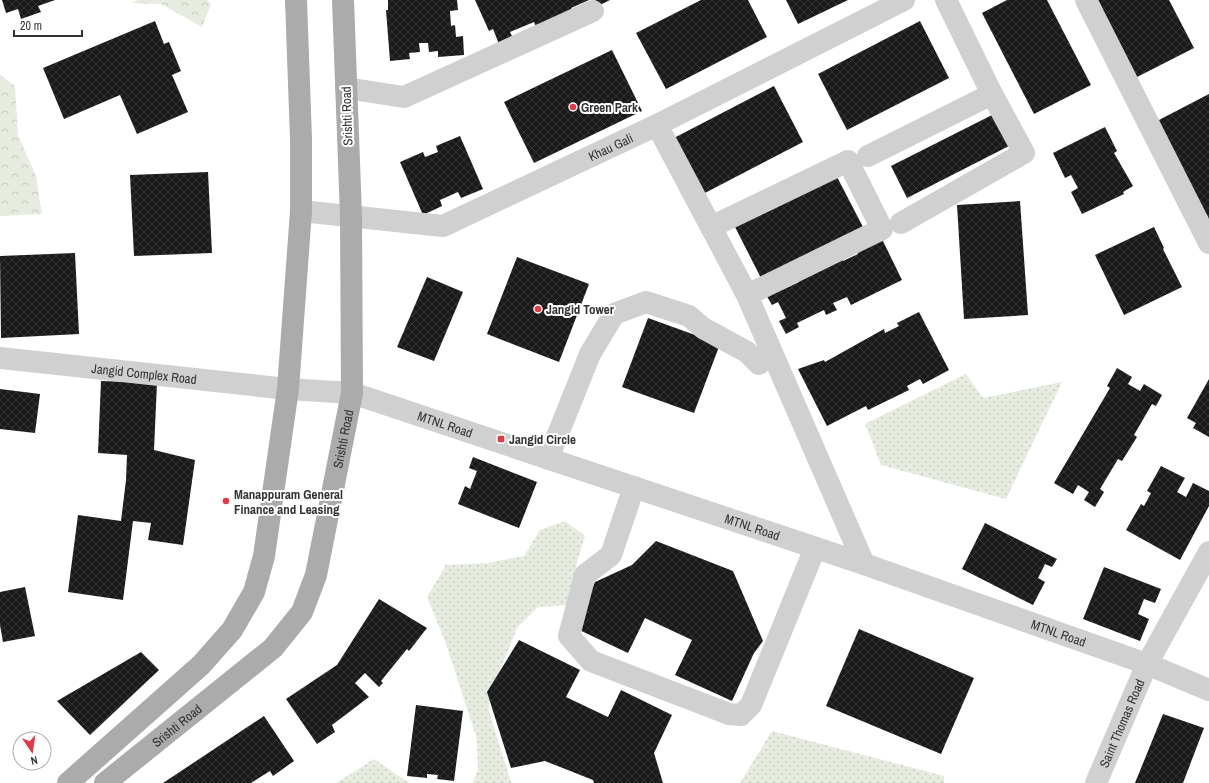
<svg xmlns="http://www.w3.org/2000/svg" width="1209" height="783" font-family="'Archivo Narrow',sans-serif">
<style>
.forest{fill:url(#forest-crowns)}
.park{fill:url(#park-dots)}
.building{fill:url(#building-cross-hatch)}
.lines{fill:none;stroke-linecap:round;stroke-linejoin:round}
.minor{stroke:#d0d0d0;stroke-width:22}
.major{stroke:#ababab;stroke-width:22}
.poi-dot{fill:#e63946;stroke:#fff;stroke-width:1.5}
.labels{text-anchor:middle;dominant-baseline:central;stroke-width:4;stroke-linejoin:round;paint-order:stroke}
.poi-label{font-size:13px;font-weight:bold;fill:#333;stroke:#fff;text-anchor:start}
.street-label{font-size:13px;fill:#333;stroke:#fff}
</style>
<defs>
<pattern id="forest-crowns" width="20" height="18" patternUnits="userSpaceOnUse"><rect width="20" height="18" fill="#e6ecdf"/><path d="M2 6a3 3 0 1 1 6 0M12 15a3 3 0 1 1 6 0" fill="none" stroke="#c6cbc0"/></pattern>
<pattern id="park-dots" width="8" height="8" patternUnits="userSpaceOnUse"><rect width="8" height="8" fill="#e6ecdf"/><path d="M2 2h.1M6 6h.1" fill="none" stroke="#c6cbc0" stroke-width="1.8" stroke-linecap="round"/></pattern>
<pattern id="building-cross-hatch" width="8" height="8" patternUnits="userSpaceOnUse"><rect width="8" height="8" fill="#1a1a1a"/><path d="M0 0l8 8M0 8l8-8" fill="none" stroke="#333"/></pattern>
</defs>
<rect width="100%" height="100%" fill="#fff"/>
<g class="forest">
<polygon points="138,0 207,0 211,4 202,27 161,4 131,3"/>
<polygon points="0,75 15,86 18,135 36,176 42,214 0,216"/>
</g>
<g class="park">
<polygon points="966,374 983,398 1062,382 1006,499 881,465 865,424"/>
<polygon points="565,521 585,536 577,562 570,605 538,607 517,628 501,668 491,687 489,711 511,782 511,783 473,783 478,769 477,739 445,641 427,597 446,565 488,563 524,556 540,530"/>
<polygon points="772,731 944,776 944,783 740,783"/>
<polygon points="374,759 409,783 336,783"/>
</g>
<g class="building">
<polygon points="2,0 55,0 38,6 41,12 21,19 18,9 6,13"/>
<polygon points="388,0 457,0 458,10 450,11 451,26 455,25 456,37 463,36 464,55 438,57 438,51 429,52 428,43 419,43 420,52 409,53 410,59 390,61 386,10 388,10"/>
<polygon points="475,0 589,0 571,8 575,16 538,32 534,22 510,32 513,38 499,44 493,29 489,31"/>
<polygon points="595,0 610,0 598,6"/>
<polygon points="701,0 748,0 767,37 666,89 636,33"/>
<polygon points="786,0 848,0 798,24"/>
<polygon points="1007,0 1047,0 1091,85 1034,114 982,13"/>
<polygon points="1098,0 1169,0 1194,48 1137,77"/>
<polygon points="155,21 164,44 169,42 181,71 172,75 188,112 137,134 120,95 64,119 43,68"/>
<polygon points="920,21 949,78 847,130 818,74"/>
<polygon points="612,50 642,111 534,163 504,102"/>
<polygon points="774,86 803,142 701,195 672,139"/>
<polygon points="1209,94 1209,223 1157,121"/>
<polygon points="992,115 1009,146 907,198 891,166"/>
<polygon points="1105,127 1117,151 1114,153 1133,186 1123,192 1124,194 1082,214 1071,192 1078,188 1071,175 1065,178 1053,153"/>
<polygon points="460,136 483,189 461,198 458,192 440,200 442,206 423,215 400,162 423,152 425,157 438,152 436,146"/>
<polygon points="208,172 212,253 134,256 130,175"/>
<polygon points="835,173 864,229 763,282 734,225"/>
<polygon points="1020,201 1028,315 964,319 957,205"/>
<polygon points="1154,227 1164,248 1163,249 1182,287 1124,315 1095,255"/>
<polygon points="881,237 902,280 851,305 847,297 833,303 837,310 826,315 824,310 797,323 799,327 786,334 779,321 786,318 778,302 772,305 765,293 780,285 782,290 799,282 798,280 842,258 843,261 858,254 856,250"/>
<polygon points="75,253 79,334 1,338 0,256"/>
<polygon points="517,257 589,284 559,362 487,334"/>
<polygon points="427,277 463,292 434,361 397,347"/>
<polygon points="919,312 949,370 923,384 920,379 907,386 909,390 868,410 866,406 827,426 798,369 824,360 825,362 884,329 885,333 899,326 897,323"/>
<polygon points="648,318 720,344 694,413 622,387"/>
<polygon points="1117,368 1132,377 1128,384 1140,391 1144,384 1162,395 1156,406 1152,404 1134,435 1137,437 1122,461 1118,459 1100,489 1104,492 1095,507 1084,500 1089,492 1078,485 1073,494 1054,483 1110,388 1107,386"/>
<polygon points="1209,379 1209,437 1193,428 1196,423 1187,418"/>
<polygon points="101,381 157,383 154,450 195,460 183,545 148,540 151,523 133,521 123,600 68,592 78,515 121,521 126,480 127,455 98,453"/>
<polygon points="0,389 40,394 35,433 0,429"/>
<polygon points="473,457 537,482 519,528 458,504 465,486 470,489 477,471 469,468"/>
<polygon points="1161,466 1185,478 1177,492 1186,497 1193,483 1209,491 1209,506 1180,560 1126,530 1141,504 1144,506 1151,493 1147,491"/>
<polygon points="985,523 1057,559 1052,567 1045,564 1038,578 1045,582 1033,605 962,569"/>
<polygon points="656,541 733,571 763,641 754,653 732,701 675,675 692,640 645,618 628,653 575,628 595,582 632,565"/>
<polygon points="1104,567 1161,589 1155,603 1144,599 1138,614 1149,619 1140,641 1083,619"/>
<polygon points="25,587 35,636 3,642 0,625 0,592"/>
<polygon points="379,599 427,628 409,651 407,649 381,681 383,683 379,687 365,673 355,683 369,697 332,725 335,732 317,744 286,699 337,665"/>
<polygon points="859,629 974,678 941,754 826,706"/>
<polygon points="519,640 580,670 566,697 608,717 621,690 672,715 654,753 663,783 594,783 593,780 545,761 511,768 487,692"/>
<polygon points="141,652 159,670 90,735 57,701"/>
<polygon points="416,705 463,711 454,781 437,779 438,775 427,774 427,778 407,776"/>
<polygon points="1163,714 1204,728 1183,783 1135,783"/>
<polygon points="264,716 294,761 273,776 270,771 251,783 163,783"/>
</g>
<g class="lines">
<g class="minor">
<polyline points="1086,0 1209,243"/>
<polyline points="346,88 404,97 593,11"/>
<polyline points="657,125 747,295 864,564"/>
<polyline points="868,156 992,94"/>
<path id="s1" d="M301,211l142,15 214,-101 247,-125"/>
<polyline points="901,223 1024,153 992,94 946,0"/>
<polyline points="711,227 848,161 882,229 747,295"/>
<path id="s2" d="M0,358l288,31 64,4 512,171 283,100 62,26"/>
<polyline points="548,459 590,354 614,314 646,302 689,316 703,328 747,352 759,364"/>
<polyline points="634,487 611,555 585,575 569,636 591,661 729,714 741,715 751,705 815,548"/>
<path id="s3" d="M1096,783l51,-119 62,-112"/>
</g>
<g class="major">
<polyline points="68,783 201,665 232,630 254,592 264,556 288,389 301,211 301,139 296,0"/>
<path id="s4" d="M105,783l168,-135 29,-36 14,-37 36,-182 -1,-177 -8,-216"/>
</g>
</g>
<g class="poi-dot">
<circle cx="573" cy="107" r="4"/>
<circle cx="538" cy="309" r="4"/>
<rect x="497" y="435" width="8" height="8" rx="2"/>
<circle cx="226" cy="501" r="4"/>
</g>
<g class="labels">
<g class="poi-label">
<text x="581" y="107">Green Park</text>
<text x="546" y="309">Jangid Tower</text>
<text x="509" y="439">Jangid Circle</text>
<text x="234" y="494">Manappuram General<tspan x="234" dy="15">Finance and Leasing</tspan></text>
</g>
<g class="street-label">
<text transform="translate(347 116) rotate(-92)">Srishti Road</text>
<text stroke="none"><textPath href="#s1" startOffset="328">Khau Gali</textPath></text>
<text stroke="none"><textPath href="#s2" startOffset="145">Jangid Complex Road</textPath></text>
<text stroke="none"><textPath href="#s2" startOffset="452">MTNL Road</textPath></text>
<text stroke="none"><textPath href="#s4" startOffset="440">Srishti Road</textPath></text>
<text stroke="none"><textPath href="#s2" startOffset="776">MTNL Road</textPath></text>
<text stroke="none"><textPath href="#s2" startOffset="1100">MTNL Road</textPath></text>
<text stroke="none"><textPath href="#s3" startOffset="65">Saint Thomas Road</textPath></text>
<text stroke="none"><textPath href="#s4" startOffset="92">Srishti Road</textPath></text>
</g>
</g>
<g transform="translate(32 751) rotate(167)"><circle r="19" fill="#ffffff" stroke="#adadad"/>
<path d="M0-3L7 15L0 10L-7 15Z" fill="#e63946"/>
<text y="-6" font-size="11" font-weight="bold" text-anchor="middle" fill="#333333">N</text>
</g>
<path d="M14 30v6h68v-6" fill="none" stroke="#333333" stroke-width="2"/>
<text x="20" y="30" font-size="12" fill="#333333" stroke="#ffffff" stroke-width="3" paint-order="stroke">20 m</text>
</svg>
